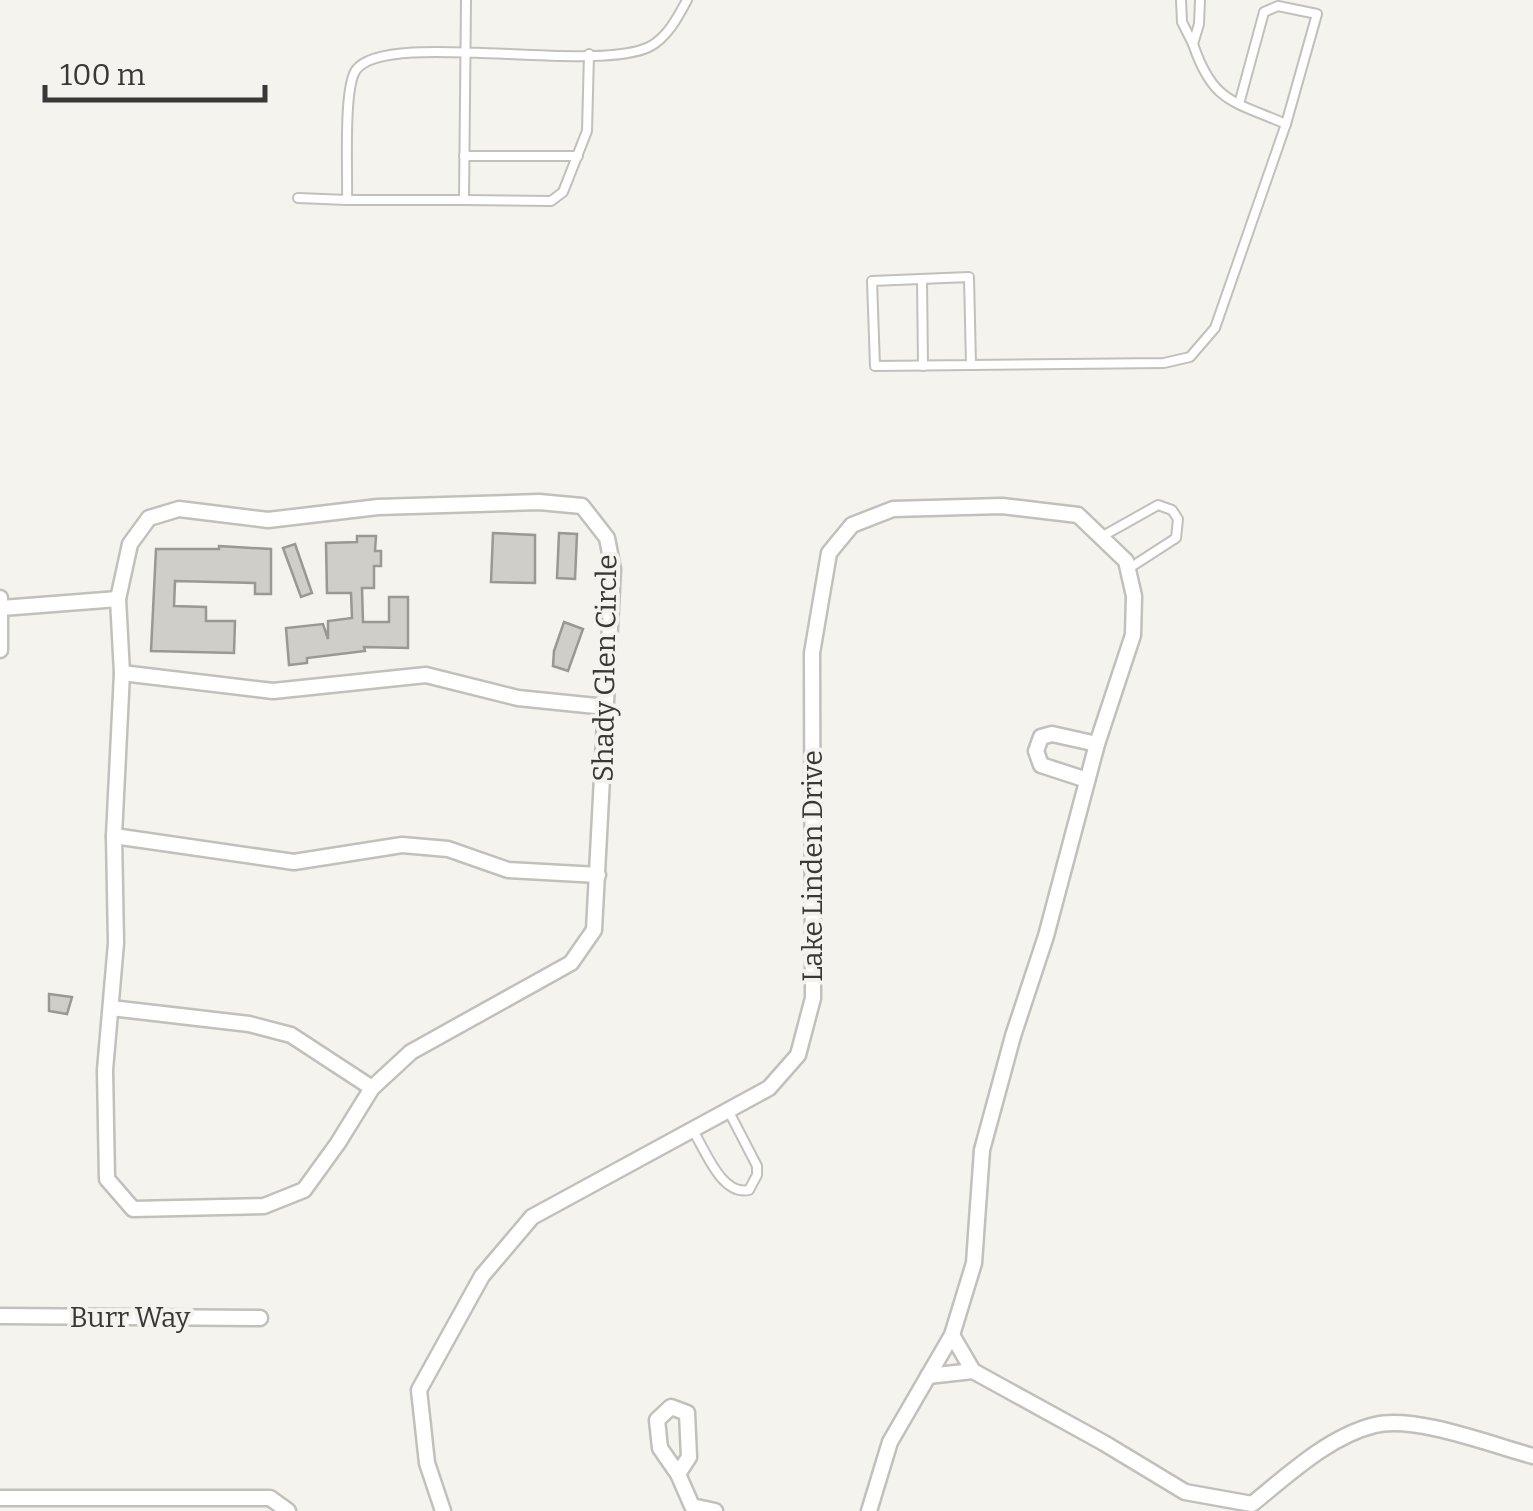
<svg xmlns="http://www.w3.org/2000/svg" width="1533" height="1511" font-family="Bitter,serif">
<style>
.building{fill:#cfcec9;stroke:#999893;stroke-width:2.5}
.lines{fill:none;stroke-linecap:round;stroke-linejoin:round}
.lane-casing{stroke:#c1c0bb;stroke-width:12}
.street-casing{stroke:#c1c0bb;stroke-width:19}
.lane{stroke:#fff;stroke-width:8}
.street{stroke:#fff;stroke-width:14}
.labels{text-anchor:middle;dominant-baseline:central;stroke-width:8;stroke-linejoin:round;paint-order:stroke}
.street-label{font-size:28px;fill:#383836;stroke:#f4f3ee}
</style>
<rect width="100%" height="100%" fill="#f4f3ee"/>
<g class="building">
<polygon points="493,533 535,535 535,583 491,582"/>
<polygon points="559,533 577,534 575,579 557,578"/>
<polygon points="357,536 376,536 375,551 381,551 381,566 374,566 374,588 362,588 363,622 389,622 389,597 408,597 408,648 364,647 365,651 307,658 307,663 289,665 286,628 323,624 328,639 328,621 352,618 351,593 327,593 326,543 357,542"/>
<polygon points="295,544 312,593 301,597 283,548"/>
<polygon points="219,546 271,549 271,594 255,594 255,583 175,581 174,606 206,607 206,621 235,621 234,653 151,651 156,549 219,549"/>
<polygon points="564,622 583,629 568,671 553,666 554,651"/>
<polygon points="49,994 72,997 67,1014 49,1011"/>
</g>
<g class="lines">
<defs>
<g id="lane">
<path d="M466,0l-2,200h-117c1,-26 -4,-112 9,-130 29,-41 236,4 293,-23 18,-9 29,-30 38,-47"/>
<polyline points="1181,0 1182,22 1193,44 1199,24 1200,0"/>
<path d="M1193,44c20,59 40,57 93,80"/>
<polyline points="464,156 578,156"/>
<polyline points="298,198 347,200"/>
<polyline points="464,200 551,201 563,192 587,131 589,54"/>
<polyline points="922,279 923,366"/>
<polyline points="971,365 969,277 872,281 875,366 1164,363 1190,357 1215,328 1286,124 1317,14 1278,6 1264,12 1239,104"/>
<polyline points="1101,537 1158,505 1172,510 1178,519 1176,538 1128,569"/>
<path d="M692,1129c13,20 29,67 57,61l8,-15v-9l-29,-56"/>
</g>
<g id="street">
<polygon points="539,502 582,506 607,538 613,569 594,930 571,963 411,1052 372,1088 338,1143 304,1190 264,1206 133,1209 107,1179 105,1070 116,943 114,836 122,673 118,599 130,544 149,518 179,509 268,520 378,507"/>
<polyline points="0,598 0,650"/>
<polyline points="2,608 118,599"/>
<polyline points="122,673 273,691 426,675 518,698 606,707"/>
<polyline points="1087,780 1041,765 1036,751 1041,737 1052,734 1097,744"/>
<polyline points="114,836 294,862 402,845 448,849 508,870 598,875"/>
<polyline points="111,1008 249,1024 291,1035 372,1088"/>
<polyline points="0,1316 260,1318"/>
<path d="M973,1371l131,72 81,49 67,12c36,-29 77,-68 123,-79 40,-10 117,20 158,31"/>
<polyline points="928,1376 973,1371 952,1335"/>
<polyline points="678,1474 689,1457 687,1413 671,1407 657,1420 660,1448 678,1474 692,1506 715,1511"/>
<polyline points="0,1498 270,1498 288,1511"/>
<polyline points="443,1511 427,1463 419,1390 482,1276 532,1217 769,1088 798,1055 813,998 812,653 829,553 852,525 893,509 1002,506 1078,515 1126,561 1134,596 1133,635 1097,744 1046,936 1013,1036 982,1150 974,1263 952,1335 890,1442 869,1511"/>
</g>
</defs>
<use href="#lane" class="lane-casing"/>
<use href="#street" class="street-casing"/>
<use href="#lane" class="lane"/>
<use href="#street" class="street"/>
</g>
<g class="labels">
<g class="street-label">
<text transform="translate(605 668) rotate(-89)">Shady Glen Circle</text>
<text transform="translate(812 866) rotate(-90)">Lake Linden Drive</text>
<text x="130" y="1317">Burr Way</text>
</g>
</g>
<path d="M45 85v15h220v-15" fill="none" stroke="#383836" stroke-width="5"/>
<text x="60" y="85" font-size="30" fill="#383836" stroke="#f4f3ee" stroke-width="8" paint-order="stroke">100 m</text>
</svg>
